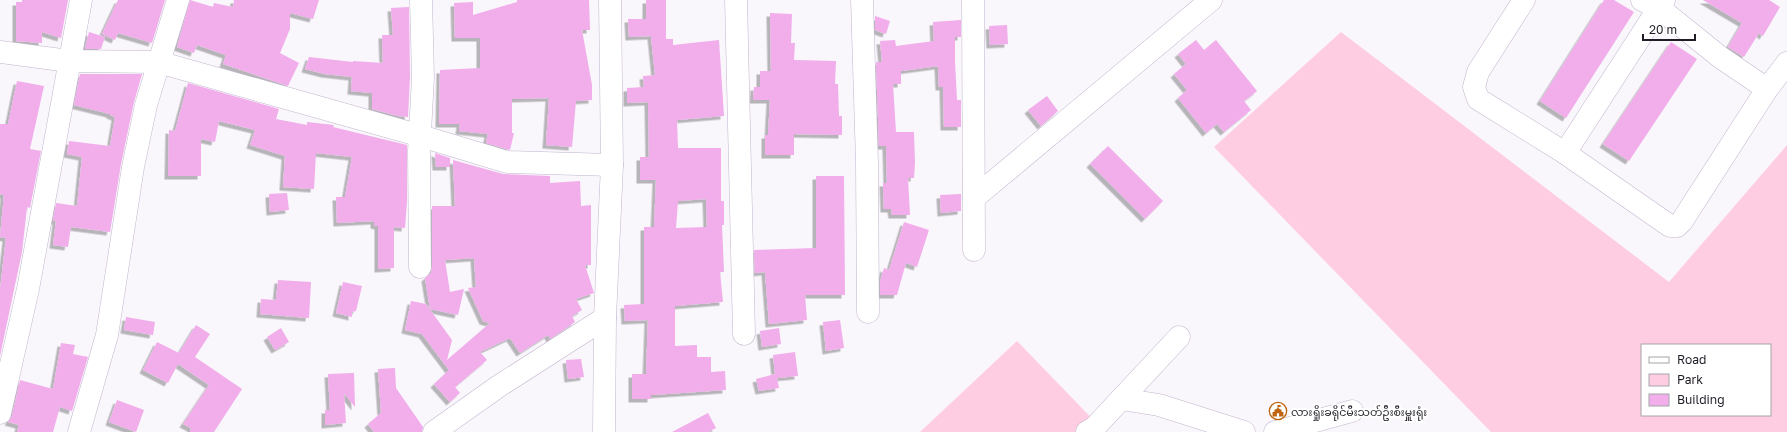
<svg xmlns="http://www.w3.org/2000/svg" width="1787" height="432" font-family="'Golos Text','Noto Sans Myanmar',sans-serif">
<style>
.green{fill:#ffcde2;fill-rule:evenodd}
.building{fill:#f2adeb;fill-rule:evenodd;filter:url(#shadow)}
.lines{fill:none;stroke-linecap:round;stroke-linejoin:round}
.minor-casing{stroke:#c2b5ce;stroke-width:23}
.minor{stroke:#fff;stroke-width:22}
.labels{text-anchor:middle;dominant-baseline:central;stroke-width:4;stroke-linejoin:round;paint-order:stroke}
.poi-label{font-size:11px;fill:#201b25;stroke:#fff;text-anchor:start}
</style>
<defs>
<filter id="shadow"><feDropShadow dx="-3.5" dy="3.5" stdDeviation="0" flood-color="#0004"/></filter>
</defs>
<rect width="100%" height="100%" fill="#f9f6fc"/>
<g class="green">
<path d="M1341,32l328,250 118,-137v287h-296l-277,-285zM1642,345h128v70h-128z"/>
<polygon points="1017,341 1105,432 920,432"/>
</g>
<g class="building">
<polygon points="22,0 68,0 61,38 42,32 42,43 16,41 16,2 22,2"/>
<polygon points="118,0 165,0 152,43 118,33 115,40 102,34"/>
<polygon points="190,0 213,7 214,3 233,7 234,0 319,0 313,19 290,13 290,29 280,53 299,63 288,86 223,64 226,55 197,45 194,53 177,47"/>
<polygon points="517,0 589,0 590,30 582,30 592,85 592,100 576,101 572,147 546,145 549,98 512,99 512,133 514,133 510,150 486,143 488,134 459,131 460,124 439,124 440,70 480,68 480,38 455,38 454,3 473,2 473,15 517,2"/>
<path d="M646,0h20v39h7v6l46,-5 5,76 -47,4 1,28h43v53h3v24h-2l2,47h-4l3,30 -48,4v40l22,-1v12h14v15l14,-1 1,19 -75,5v4h-19v-25h14l2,-54 -23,1 -1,-16 20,-1v-77h10l2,-47h-16v-23h9l-1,-55 -21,1v-15l17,-1 -1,-11 12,-1 -4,-39 -22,1 -1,-18h18zM706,199l1,28 -31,1 2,-27z"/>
<polygon points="1604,0 1614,0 1634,12 1566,118 1540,101"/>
<polygon points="1703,0 1769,0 1780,7 1763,36 1759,33 1744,57 1728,47 1742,23"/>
<polygon points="409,7 410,77 408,117 398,116 372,109 372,93 351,91 352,77 325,74 305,69 309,57 353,62 353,61 383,63 382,35 393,35 391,8"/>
<polygon points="770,13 792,14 791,43 795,43 794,60 836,61 835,84 838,84 839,116 842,116 842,135 794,134 794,155 765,155 765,135 768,135 770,100 753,100 754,87 760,87 760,71 771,71"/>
<polygon points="875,16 890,21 886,34 875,30"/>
<polygon points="961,20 961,37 955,37 955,61 957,100 961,100 961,127 944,127 943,87 939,87 938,66 901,71 901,84 893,84 896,132 914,132 915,163 914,178 908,178 910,215 892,215 891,209 884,209 883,183 887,183 886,146 879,146 876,62 882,62 880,41 895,40 896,46 934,41 933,22"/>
<polygon points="1007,25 1008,44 990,45 989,26"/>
<polygon points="89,32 105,37 101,49 85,49"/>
<polygon points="1196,40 1204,50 1216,40 1257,91 1244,101 1251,110 1224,132 1217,124 1206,133 1178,98 1187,90 1174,74 1186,64 1178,54"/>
<polygon points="1671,42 1697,59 1629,161 1603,144"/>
<polygon points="80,74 142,74 134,102 121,164 110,232 71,227 68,247 53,245 56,221 53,220 56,203 77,206 82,157 67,154 69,141 110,146 115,117 110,115 110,114 74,105"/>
<polygon points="17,81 44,86 30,149 41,151 30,208 27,207 22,252 0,356 0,290 6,238 0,237 4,195 0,194 0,124 8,124"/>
<polygon points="188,83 279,109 276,119 307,125 307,122 334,125 333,127 407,145 407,202 405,228 394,227 394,268 378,269 378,226 374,225 374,221 337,223 336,197 345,197 352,157 316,153 314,189 283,187 285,156 250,145 255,130 219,121 215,142 201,139 201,176 168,176 169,130 175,131"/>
<polygon points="1047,96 1058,111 1041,126 1028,110"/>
<polygon points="1108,146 1163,201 1145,219 1090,164"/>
<polygon points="435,153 450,158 450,167 436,167"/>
<polygon points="453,160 503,174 550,176 550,183 580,181 581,206 591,205 591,265 585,265 594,293 576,299 582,310 572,316 575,322 550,339 548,335 520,353 510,338 480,352 487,360 455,387 460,393 450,402 434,384 449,370 422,334 405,330 411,301 426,304 452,340 447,360 490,323 483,321 468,288 476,287 474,258 445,260 450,292 464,289 458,315 430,309 425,278 431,273 432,267 432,206 455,206"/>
<polygon points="816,176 844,176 845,295 805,295 807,320 769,324 765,272 755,273 754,250 816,248"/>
<polygon points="287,193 289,210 270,212 269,194"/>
<polygon points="961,194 961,211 941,213 940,195"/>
<polygon points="904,222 929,230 917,267 906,263 897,295 880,295 880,282 884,268 889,270"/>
<polygon points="278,280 311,282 309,318 260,314 261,299 276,300"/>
<polygon points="343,282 362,286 356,311 352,312 352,317 336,313"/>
<polygon points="126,317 155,322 153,335 124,330"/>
<polygon points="840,320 844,348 826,351 823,322"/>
<polygon points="196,325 210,334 195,357 242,389 214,432 190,432 191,428 183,424 209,385 178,364 168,383 143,370 157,342 179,353"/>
<polygon points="281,328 289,342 275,350 267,337"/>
<polygon points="779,328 781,344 762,347 760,331"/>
<polygon points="61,343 75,345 73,354 88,357 72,411 60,407 53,432 17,432 19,425 8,422 12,416 20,380 53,389"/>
<polygon points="795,352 798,376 777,378 779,388 759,391 756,379 775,374 773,355"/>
<polygon points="581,359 584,377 568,379 566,360"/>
<polygon points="395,368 396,388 423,427 422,432 374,432 368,424 381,413 378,369"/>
<polygon points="354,373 355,407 344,393 346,423 325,425 325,410 330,410 328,374"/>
<polygon points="117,400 144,410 136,432 109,422"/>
<polygon points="708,413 716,428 708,432 672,432"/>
</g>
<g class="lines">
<defs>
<g id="minor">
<polyline points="736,0 744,334"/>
<polyline points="862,0 867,163 868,312"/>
<polyline points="973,0 974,250"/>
<polyline points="1524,0 1478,72 1474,87 1478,99 1565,153 1670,226 1677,226 1682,221 1767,89 1787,63"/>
<polyline points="1642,0 1659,8 1720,57 1767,89"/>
<polyline points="0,52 69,61 158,62 421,136 507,162 612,165"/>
<polyline points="1565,153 1664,0"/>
<polyline points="974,198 1211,0"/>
<polyline points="420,267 419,151 423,77 421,0"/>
<polyline points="1121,399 1159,405 1244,432"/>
<polyline points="0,413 28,289 81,0"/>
<polyline points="79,432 107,335 133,167 146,105 178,0"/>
<polyline points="434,432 499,386 605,318"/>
<polyline points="604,432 605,318 612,165 610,0"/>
<polyline points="1087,432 1095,427 1179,337"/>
<polyline points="1275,432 1352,411"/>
</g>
</defs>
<use href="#minor" class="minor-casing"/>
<use href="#minor" class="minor"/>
</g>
<defs>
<symbol id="civic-ring" viewBox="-11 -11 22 22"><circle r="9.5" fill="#fff" stroke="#bf6410" stroke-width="1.5"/><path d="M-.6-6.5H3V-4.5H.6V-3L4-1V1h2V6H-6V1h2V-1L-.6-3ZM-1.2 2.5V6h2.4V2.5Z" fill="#bf6410"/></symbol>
</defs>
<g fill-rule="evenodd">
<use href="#civic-ring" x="1268" y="401" width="20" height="20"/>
</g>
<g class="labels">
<g class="poi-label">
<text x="1291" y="411">လားရှိုးခရိုင်မီးသတ်ဦးစီးမှူးရုံး</text>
</g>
</g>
<rect x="1641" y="344" width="130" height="72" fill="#ffffff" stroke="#a6a4a8"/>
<rect x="1649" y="357" width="20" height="6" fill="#ffffff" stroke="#a6a4a8"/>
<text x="1677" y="364" font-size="12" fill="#201b25">Road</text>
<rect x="1649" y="374" width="20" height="12" fill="#ffcde2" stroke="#a6a4a8"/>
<text x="1677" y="384" font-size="12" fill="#201b25">Park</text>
<rect x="1649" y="394" width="20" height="12" fill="#f2adeb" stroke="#a6a4a8"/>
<text x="1677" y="404" font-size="12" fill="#201b25">Building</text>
<path d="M1643 34v6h52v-6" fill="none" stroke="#201b25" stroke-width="2"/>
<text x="1649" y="34" font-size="12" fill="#201b25" stroke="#ffffff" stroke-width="3" paint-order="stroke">20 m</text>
</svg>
